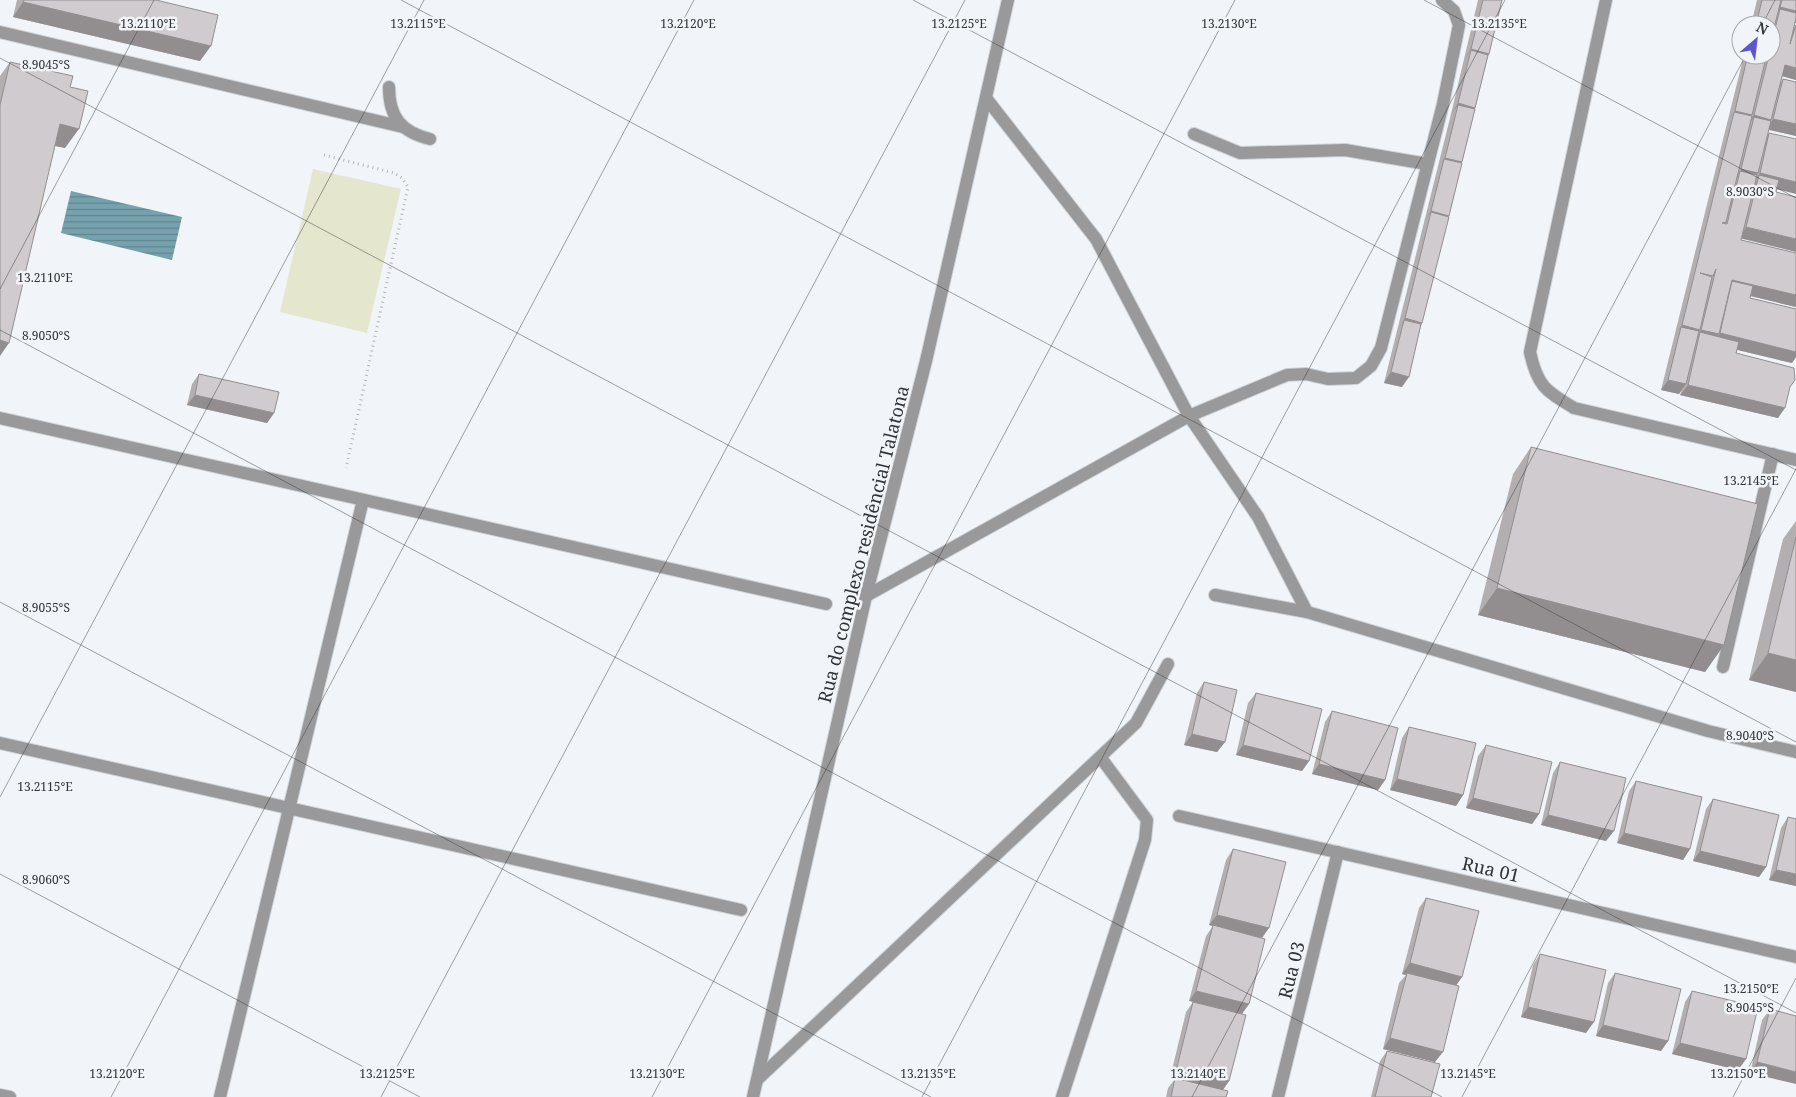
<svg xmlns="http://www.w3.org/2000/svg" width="1796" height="1097" font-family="'Noto Serif',serif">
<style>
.park{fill:#e4e6ce}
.water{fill:url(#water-rules)}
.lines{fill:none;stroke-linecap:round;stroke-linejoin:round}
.minor-casing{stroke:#cfd2d6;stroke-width:14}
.path{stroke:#b2b5b8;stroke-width:3;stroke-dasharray:1 4;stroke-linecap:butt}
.minor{stroke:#99989a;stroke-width:12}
.wall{fill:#b3afb1}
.shaded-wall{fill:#928e90}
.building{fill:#d0cbce;stroke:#928e90}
.ticks{fill:none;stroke:#323335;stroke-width:1;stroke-opacity:0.45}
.labels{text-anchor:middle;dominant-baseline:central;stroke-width:5;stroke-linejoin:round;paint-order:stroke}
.street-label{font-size:18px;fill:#323335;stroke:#f1f5f9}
.ticks-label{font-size:12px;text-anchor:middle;fill:#323335;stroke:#f1f5f9;stroke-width:5;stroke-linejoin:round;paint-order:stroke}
</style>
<defs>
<pattern id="water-rules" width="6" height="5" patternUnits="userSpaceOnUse" patternTransform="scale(1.25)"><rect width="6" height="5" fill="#76a2ae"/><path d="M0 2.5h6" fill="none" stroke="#61858e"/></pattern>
</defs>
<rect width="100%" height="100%" fill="#f1f5f9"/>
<polygon class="park" points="313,169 401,189 367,333 280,312"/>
<polygon class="water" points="71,191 182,217 172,260 61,233"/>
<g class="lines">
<defs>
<g id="minor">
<path d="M1606,0l-76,352c7,34 16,39 44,56l222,52"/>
<polyline points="0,32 403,127"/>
<path d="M389,87c0,30 12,45 41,52"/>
<polyline points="986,98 1096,239 1189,416 1258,517 1307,612"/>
<polyline points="1194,134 1240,153 1345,150 1427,164"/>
<polyline points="0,418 826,604"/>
<polyline points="1215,595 1307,612 1708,731 1796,752"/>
<polyline points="866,596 1189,416 1287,375 1306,374 1328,379 1356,378 1371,366 1381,348 1443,104 1459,25 1454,11 1442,0"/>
<polyline points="1723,667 1773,454"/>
<polyline points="0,743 741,910"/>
<polyline points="1179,816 1796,957"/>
<polyline points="758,1079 1136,723 1168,664"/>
<polyline points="0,1095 10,1097"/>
<polyline points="220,1097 363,500"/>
<polyline points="753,1097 866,596 926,361 1008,0"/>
<polyline points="1062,1097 1145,840 1147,820 1101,758"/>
<polyline points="1278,1097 1338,852"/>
</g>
</defs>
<use href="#minor" class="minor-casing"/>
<polyline class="path" points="324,155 394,173 402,178 408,187 346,468"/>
<use href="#minor" class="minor"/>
</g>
<g class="wall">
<polygon points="17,0 156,0 200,61 13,17"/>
<polygon points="1478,0 1502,0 1422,323 1402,387 1384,383 1451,114"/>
<polygon points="1757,0 1796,0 1796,23 1795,23 1794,28 1796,25 1796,80 1782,76 1781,81 1783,79 1796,82 1796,136 1769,130 1767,136 1769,133 1777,189 1741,240 1796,253 1796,307 1750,296 1750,298 1796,309 1796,357 1792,363 1737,350 1736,353 1790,387 1778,418 1680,395 1682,390 1679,394 1661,390 1744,55 1771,55 1771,25 1751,25"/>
<polygon points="10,62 70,87 65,148 55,146 0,356 0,76"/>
<polygon points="199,374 274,413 267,423 187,405 192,384"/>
<polygon points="1531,447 1724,645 1705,672 1478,615 1513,474"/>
<polygon points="1796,521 1796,692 1749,680 1783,539"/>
<polygon points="1204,682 1225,742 1217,752 1184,745 1197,693"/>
<polygon points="1256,693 1309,761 1302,771 1236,755 1248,703"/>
<polygon points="1332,711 1385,780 1378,790 1312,774 1325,722"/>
<polygon points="1409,727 1463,795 1456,806 1390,790 1402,738"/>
<polygon points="1486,745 1539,814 1532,824 1466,808 1478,756"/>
<polygon points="1560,762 1606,841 1541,825 1553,773"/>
<polygon points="1636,781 1690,849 1683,860 1617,843 1629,791"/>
<polygon points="1713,799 1766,867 1759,877 1693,861 1706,809"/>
<polygon points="1788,817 1796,819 1796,886 1769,880 1781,828"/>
<polygon points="1233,849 1269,928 1189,1001 1206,936 1213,926 1209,925 1226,860"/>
<polygon points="1426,898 1462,977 1456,985 1435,1062 1383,1049 1399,983 1406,975 1402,974 1419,908"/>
<polygon points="1540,954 1586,1033 1521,1017 1533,965"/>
<polygon points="1615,973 1668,1041 1661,1051 1596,1036 1608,983"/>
<polygon points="1692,991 1746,1059 1738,1070 1672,1054 1685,1002"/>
<polygon points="1193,1002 1229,1081 1223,1090 1226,1097 1166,1097 1168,1088 1175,1079 1170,1078 1186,1012"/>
<polygon points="1770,1009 1796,1016 1750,1073 1762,1020"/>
<polygon points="1387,1051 1431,1097 1371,1097 1380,1061"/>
</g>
<g class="shaded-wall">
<polygon points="23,2 211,46 200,61 13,17"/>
<polygon points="1780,7 1796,11 1796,23 1778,19 1780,9 1774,18 1773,18"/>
<polygon points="1471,49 1489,54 1482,64 1471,50 1464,60"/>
<polygon points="1748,57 1766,61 1759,72 1747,58 1741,67"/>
<polygon points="1785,65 1796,68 1796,80 1778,75"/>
<polygon points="1458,103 1475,108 1468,118 1458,105 1451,114"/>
<polygon points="1735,111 1752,115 1745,125 1734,112 1728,121"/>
<polygon points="1754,115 1771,120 1764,130 1754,117 1747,126 1746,125"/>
<polygon points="1773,119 1796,124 1796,136 1766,129"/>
<polygon points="60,124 79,129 65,148 46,144"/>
<polygon points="1445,158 1462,162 1455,172 1444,159 1437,168"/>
<polygon points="1741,169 1758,173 1751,184 1740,171 1733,180"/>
<polygon points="1760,173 1796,182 1796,194 1756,184 1759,175 1752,183"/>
<polygon points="1431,211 1449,216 1442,226 1431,212 1424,221"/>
<polygon points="1746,227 1796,239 1796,252 1739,238"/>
<polygon points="1732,280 1796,295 1796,307 1730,291 1732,281 1726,290"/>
<polygon points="1405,318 1422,323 1415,333 1404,320 1398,329"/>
<polygon points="1682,325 1700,330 1692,340 1681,327 1675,336"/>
<polygon points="1701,330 1719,334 1711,344 1700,332 1694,340"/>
<polygon points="1720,333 1796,352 1796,357 1792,363 1713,344"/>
<polygon points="0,340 9,343 0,356"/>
<polygon points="1391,372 1409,377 1402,387 1384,383"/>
<polygon points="1668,380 1686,384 1679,394 1661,390"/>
<polygon points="1688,385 1785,408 1778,418 1680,395"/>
<polygon points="195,395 274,413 267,423 187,405"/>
<polygon points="1497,588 1724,645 1705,672 1478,615"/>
<polygon points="1768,653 1796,660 1796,692 1749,680"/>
<polygon points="1192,734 1225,742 1217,752 1184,745"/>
<polygon points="1243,745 1309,761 1302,771 1236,755"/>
<polygon points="1319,764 1385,780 1378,790 1312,774"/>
<polygon points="1397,779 1463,795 1456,806 1390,790"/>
<polygon points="1473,798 1539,814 1532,824 1466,808"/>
<polygon points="1548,815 1614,831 1606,841 1541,825"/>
<polygon points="1624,833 1690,849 1683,860 1617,843"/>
<polygon points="1700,851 1766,867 1759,877 1693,861"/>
<polygon points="1776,870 1796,874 1796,886 1769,880"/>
<polygon points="1217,915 1269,928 1262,938 1209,925"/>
<polygon points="1410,963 1462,977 1455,987 1407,973 1406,975 1402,974"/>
<polygon points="1196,991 1249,1004 1242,1014 1189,1001"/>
<polygon points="1528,1007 1594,1022 1586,1033 1521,1017"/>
<polygon points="1603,1025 1668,1041 1661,1051 1596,1036"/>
<polygon points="1390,1038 1443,1052 1435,1062 1383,1049"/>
<polygon points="1680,1043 1746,1059 1738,1070 1672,1054"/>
<polygon points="1757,1062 1796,1072 1796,1084 1750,1073"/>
<polygon points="1177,1067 1229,1081 1222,1091 1170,1078"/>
</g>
<g class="building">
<polygon points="24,0 156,0 218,15 211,46 23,2"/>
<polygon points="1483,0 1502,0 1489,54 1471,49"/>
<polygon points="1762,0 1781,0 1771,40 1771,25 1756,25"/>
<polygon points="1782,0 1796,0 1796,11 1780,7"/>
<polygon points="1780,9 1796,13 1796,18 1790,44 1796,25 1796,68 1785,65 1771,120 1754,115 1769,55 1771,55 1771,45"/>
<polygon points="1471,50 1488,55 1475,108 1458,103"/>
<polygon points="1748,55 1767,55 1766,61 1748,57"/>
<polygon points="1747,58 1765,62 1752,115 1735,111"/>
<polygon points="10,62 73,76 70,87 88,91 79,129 60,124 9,343 0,340 0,105"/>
<polygon points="1783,79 1796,82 1796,124 1773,119"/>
<polygon points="1458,105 1475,109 1462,162 1445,158"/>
<polygon points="1734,112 1752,116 1726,222 1722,223 1727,224 1740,171 1757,175 1741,240 1796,253 1796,295 1732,280 1719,334 1701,330 1716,269 1713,276 1700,273 1712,277 1700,330 1682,325"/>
<polygon points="1754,117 1771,121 1758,173 1741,169"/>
<polygon points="1769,133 1796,139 1796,182 1760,173"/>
<polygon points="1444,159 1462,163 1449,216 1431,211"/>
<polygon points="1759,175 1779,180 1776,192 1796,197 1796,239 1746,227"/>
<polygon points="1431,212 1449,217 1422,323 1405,318"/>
<polygon points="1732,281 1753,286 1750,298 1796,309 1796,352 1720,333"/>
<polygon points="1404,320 1421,324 1409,377 1391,372"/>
<polygon points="1681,327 1699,331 1686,384 1668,380"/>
<polygon points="1700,332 1739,342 1736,353 1794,368 1795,380 1790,387 1785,408 1688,385"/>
<polygon points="199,374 279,392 274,413 195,395"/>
<polygon points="1531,447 1758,504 1724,645 1497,588"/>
<polygon points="1796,537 1796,660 1768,653"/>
<polygon points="1204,682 1237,690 1225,742 1192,734"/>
<polygon points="1256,693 1322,709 1309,761 1243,745"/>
<polygon points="1332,711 1398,728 1385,780 1319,764"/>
<polygon points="1409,727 1476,743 1463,795 1397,779"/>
<polygon points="1486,745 1552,762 1539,814 1473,798"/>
<polygon points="1560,762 1626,778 1614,831 1548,815"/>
<polygon points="1636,781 1702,797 1690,849 1624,833"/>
<polygon points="1713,799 1779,815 1766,867 1700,851"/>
<polygon points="1788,817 1796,819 1796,874 1776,870"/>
<polygon points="1233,849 1286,862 1269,928 1217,915"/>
<polygon points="1426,898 1479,911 1462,977 1410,963"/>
<polygon points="1213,925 1265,939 1249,1004 1196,991"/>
<polygon points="1540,954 1606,970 1594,1022 1528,1007"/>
<polygon points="1407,973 1459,986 1443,1052 1390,1038"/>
<polygon points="1615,973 1681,989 1668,1041 1603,1025"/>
<polygon points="1692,991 1758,1007 1746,1059 1680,1043"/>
<polygon points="1193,1002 1246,1015 1229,1081 1177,1067"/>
<polygon points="1770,1009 1796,1016 1796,1072 1757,1062"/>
<polygon points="1387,1051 1440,1064 1431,1097 1375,1097"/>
<polygon points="1175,1078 1228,1091 1226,1097 1171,1097"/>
</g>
<path class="ticks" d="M401,0l1395,742M913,0l883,470M1424,0l372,198M1762,25l13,-25M0,58l1796,955M0,289l154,-289M0,330l1442,767M0,602l931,495M0,797l424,-797M0,874l420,223M111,1097l583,-1097M381,1097l584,-1097M652,1097l583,-1097M922,1097l583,-1097M1192,1097l554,-1042M1462,1097l334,-628M1733,1097l63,-119"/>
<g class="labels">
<g class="street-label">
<text transform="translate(863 544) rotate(-76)">Rua do complexo residêncial Talatona</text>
<text transform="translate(1491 869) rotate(13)">Rua 01</text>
<text transform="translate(1291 970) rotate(-76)">Rua 03</text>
</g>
</g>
<g class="ticks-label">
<text x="148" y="28">13.2110°E</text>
<text x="418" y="28">13.2115°E</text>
<text x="688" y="28">13.2120°E</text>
<text x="959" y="28">13.2125°E</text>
<text x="1229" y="28">13.2130°E</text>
<text x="1499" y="28">13.2135°E</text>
<text x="46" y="69">8.9045°S</text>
<text x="1750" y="196">8.9030°S</text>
<text x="45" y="282">13.2110°E</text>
<text x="46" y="340">8.9050°S</text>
<text x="1751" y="485">13.2145°E</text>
<text x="46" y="612">8.9055°S</text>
<text x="1750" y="740">8.9040°S</text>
<text x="45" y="791">13.2115°E</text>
<text x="46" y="884">8.9060°S</text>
<text x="1751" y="993">13.2150°E</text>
<text x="1750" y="1012">8.9045°S</text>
<text x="117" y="1078">13.2120°E</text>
<text x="387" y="1078">13.2125°E</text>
<text x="657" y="1078">13.2130°E</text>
<text x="928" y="1078">13.2135°E</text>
<text x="1198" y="1078">13.2140°E</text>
<text x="1468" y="1078">13.2145°E</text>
<text x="1738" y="1078">13.2150°E</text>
</g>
<g transform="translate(1756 40) rotate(28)"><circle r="24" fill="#f1f5f9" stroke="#a5a7ab"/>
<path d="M0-4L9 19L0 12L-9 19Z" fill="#5d57cf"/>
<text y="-8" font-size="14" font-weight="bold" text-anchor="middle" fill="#323335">N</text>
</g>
</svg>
